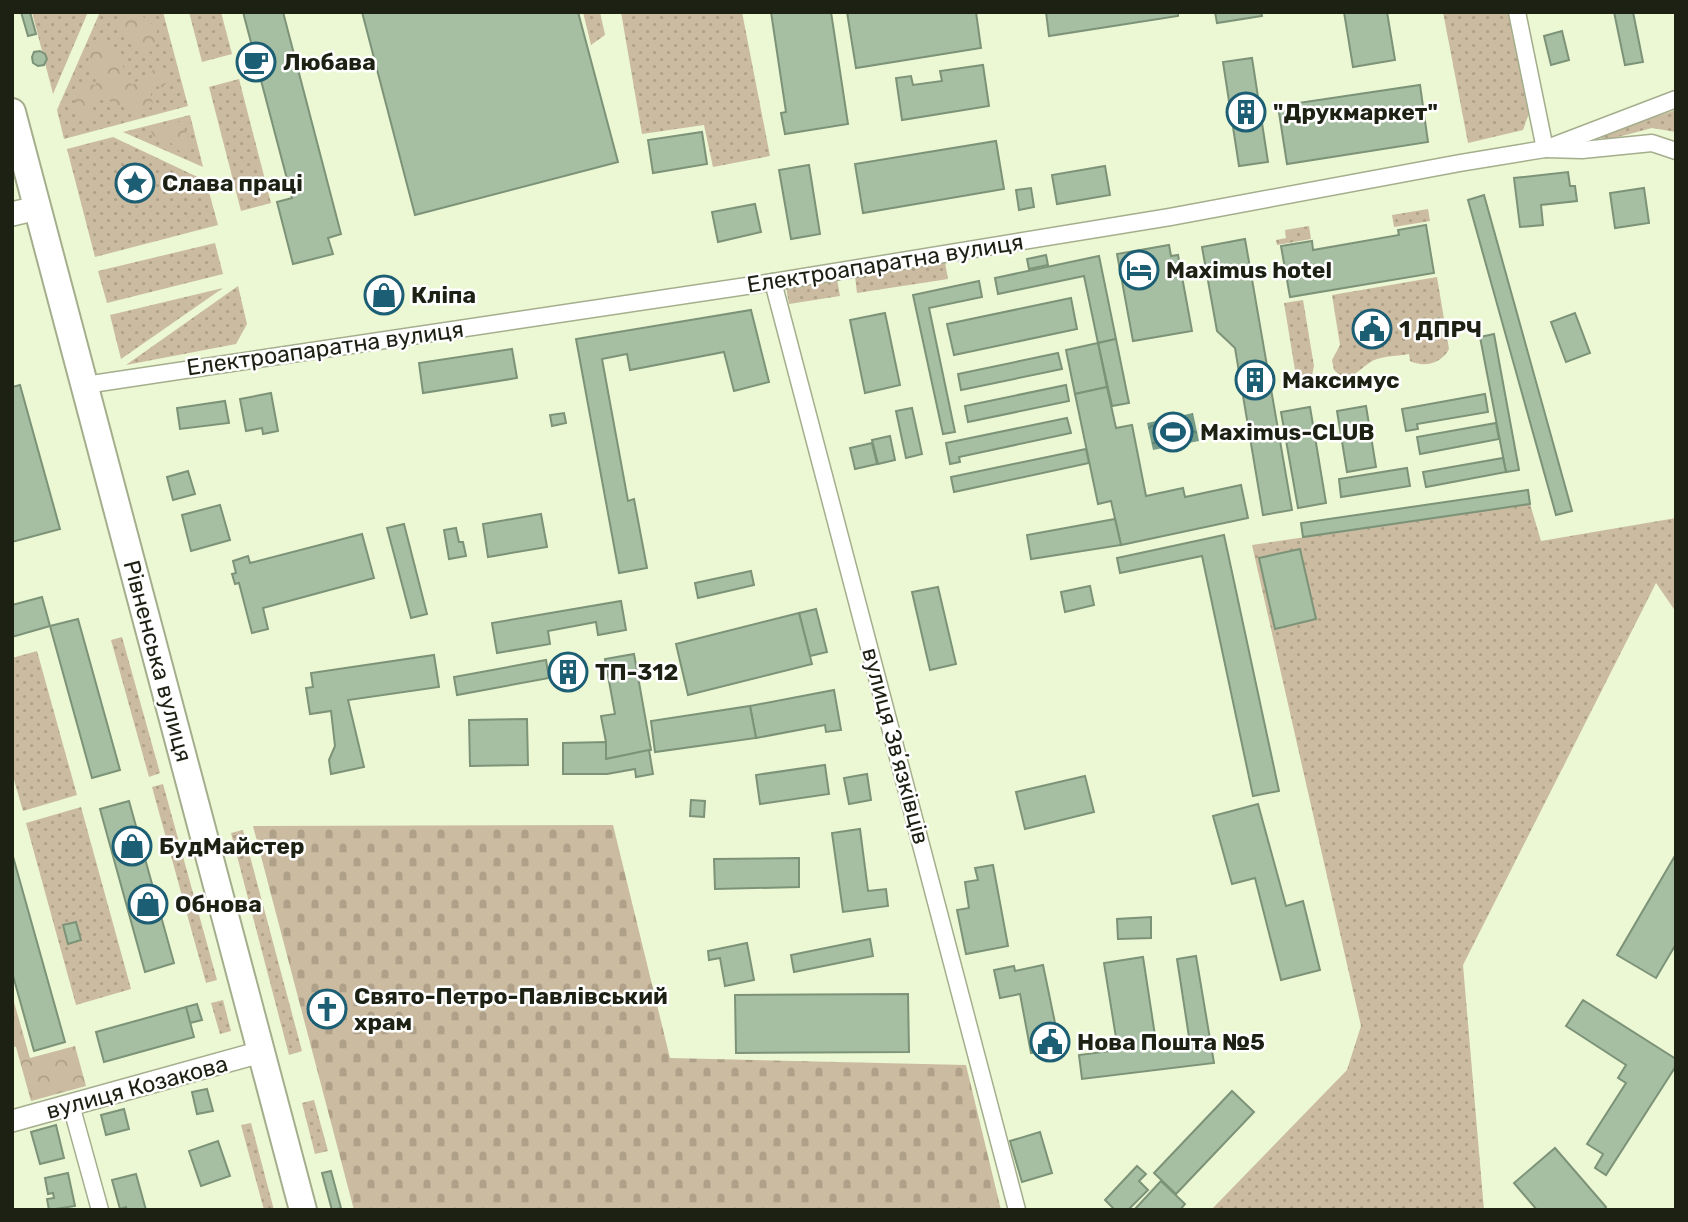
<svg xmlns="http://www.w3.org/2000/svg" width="1688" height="1222" font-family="Rubik,sans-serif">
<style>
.grass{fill:url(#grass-dots)}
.forest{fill:url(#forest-crowns)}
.cemetery{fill:url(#cemetery-stones)}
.water{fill:url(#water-waves)}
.building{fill:#a6bea2;stroke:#7c9378;stroke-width:2}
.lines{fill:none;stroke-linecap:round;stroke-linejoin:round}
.minor-casing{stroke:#a4ae8d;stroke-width:19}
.tertiary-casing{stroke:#a4ae8d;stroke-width:24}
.secondary-casing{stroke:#a4ae8d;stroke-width:26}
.primary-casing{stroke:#a4ae8d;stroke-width:30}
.minor{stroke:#fff;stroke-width:16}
.tertiary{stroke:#fff;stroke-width:21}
.secondary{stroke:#fff;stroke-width:23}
.primary{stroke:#fff;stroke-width:26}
.labels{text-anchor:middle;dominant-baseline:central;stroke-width:5;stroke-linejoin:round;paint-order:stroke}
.poi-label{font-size:23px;font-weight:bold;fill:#1d2114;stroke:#fff;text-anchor:start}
.street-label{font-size:23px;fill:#1d2114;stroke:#fff}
</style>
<defs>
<pattern id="grass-dots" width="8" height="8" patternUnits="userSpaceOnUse" patternTransform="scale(1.75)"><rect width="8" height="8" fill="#cbbba0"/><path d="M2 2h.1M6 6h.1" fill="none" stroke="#aea089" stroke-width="1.8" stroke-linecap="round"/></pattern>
<pattern id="forest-crowns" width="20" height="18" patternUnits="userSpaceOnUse" patternTransform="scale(1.75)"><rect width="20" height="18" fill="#cbbba0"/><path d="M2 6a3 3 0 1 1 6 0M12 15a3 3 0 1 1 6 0" fill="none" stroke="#aea089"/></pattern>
<pattern id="cemetery-stones" width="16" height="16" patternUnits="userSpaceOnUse" patternTransform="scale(1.75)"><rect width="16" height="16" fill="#cbbba0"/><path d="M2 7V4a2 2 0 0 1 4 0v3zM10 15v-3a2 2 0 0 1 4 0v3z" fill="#aea089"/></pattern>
<pattern id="water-waves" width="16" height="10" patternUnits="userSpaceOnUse" patternTransform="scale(1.75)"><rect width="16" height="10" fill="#779c88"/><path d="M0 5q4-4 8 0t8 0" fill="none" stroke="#617f6e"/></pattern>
</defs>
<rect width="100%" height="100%" fill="#ecf7d4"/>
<g class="grass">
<polygon points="32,12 88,12 53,94"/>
<polygon points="100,12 163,12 188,106 64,139 57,110"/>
<polygon points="189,12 221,12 232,54 202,62"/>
<polygon points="583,12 600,12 605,35 591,45"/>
<polygon points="621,12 742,12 770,156 713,167 704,125 642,134"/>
<polygon points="1443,12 1510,12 1532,105 1523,130 1468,143"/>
<polygon points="239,79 271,203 241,211 209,87"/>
<polygon points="1676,110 1676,132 1652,128 1603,141 1601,134"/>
<polygon points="190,115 203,167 123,132"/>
<polygon points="113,137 206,181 218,225 95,257 67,149"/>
<polygon points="1428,209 1430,221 1394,227 1392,215"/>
<polygon points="1309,226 1311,239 1277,245 1276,240 1286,238 1285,230"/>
<polygon points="215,243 223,274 107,303 98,271"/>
<polygon points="945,262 948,279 857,293 855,276"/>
<path d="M1437,277l12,72c-7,14 -24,19 -39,12l-1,-7c-11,2 -25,2 -35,6 -14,7 -24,26 -40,10l-2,-10 8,-15 -8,-50z"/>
<polygon points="837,279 840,296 789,304 786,287"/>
<polygon points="238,286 247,324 236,344 126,365"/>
<polygon points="223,288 121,359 110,315"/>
<path d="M1303,300l11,66 -2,9c-7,5 -13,3 -17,-5l-11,-67z"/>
<polygon points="1530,504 1541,541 1676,518 1676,612 1656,583 1463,965 1484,1210 1211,1210 1347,1070 1361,1026 1252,545"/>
<polygon points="122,637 160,773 149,777 111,640"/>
<polygon points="37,651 77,795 23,811 12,773 12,658"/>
<polygon points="163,784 217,980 206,983 152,787"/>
<polygon points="81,807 131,989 76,1005 26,823"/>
<polygon points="243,830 302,1051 289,1055 231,833"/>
<polygon points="223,1000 231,1031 220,1034 211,1003"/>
<polygon points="314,1100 328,1151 315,1154 302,1103"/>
<polygon points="251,1123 274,1210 264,1210 241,1125"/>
</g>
<g class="forest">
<polygon points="121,12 138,12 157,29 157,41 148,55 138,48 121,30"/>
<path d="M101,40l11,3 10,17 3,17 7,8 24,-17 8,3 4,10 -5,6 -14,-1 4,18 -6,7 -7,2 -16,-10 -7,4 -18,-15c-5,9 -5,18 -10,27l-8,-1 -6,-17 4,-16 8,-1 9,1 -1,-10 -7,-14 4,-13z"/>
<path d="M177,121l7,3 1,7 6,9v12l-5,3 -8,-5 -7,-7 -17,-6 -4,-8 3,-3 3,1c5,-3 7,-2 11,1z"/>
<polygon points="12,995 30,1058 75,1046 86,1086 31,1101 16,1047 12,1046"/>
</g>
<polygon class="cemetery" points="613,825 670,1058 966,1065 1001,1210 354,1210 253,826"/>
<polygon class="water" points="1193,413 1199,441 1153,450 1147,423"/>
<g class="building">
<polygon points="21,12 30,12 36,34 28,36"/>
<polygon points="243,12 283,12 341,234 328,238 333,254 293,264 277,202 292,198"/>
<polygon points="362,12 578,12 618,162 415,215"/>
<polygon points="771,12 831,12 848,124 785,134 781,113 786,112"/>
<polygon points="847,12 976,12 981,48 856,68"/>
<polygon points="1046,12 1178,12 1178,16 1049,36"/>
<polygon points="1215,12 1261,12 1262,16 1217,23"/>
<polygon points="1344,12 1387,12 1395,60 1353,67"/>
<polygon points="1614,12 1633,12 1643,62 1625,65"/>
<polygon points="1562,31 1569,60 1551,65 1544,36"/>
<polygon points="40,51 45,54 47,59 44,65 38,66 33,63 32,57 34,52"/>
<polygon points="1252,58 1268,162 1239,166 1223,62"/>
<polygon points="983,65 989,106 902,120 896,78 911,76 913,85 942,81 940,71"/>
<polygon points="1420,85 1428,142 1287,164 1278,106"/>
<polygon points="702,132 707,164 653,173 648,140"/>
<polygon points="996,141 1004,189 863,213 855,164"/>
<polygon points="809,165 820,234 791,239 779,170"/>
<polygon points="1105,166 1110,195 1057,204 1052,175"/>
<polygon points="1568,172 1570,186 1575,186 1577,201 1541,205 1543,225 1520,227 1514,178"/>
<polygon points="1031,188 1034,207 1019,210 1016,190"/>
<polygon points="1644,188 1649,223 1615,228 1610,193"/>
<polygon points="1484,195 1572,511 1556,515 1468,200"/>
<polygon points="755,204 761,232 718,242 712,212"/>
<polygon points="1426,225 1434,273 1290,297 1281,246 1312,241 1313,250 1399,235 1398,230"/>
<polygon points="1245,239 1292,510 1263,515 1235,348 1217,331 1202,247"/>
<polygon points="1169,245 1171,256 1178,255 1192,331 1133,341 1117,254"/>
<polygon points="1046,255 1048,265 1029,269 1027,259"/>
<polygon points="1099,256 1116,339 1098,343 1084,276 998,294 995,278"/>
<polygon points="979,281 982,297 929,308 955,432 943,434 913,295"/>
<polygon points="1071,298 1077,329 954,355 947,324"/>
<polygon points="751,310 769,382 734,391 724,352 630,370 627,354 602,359 628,501 634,499 647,568 619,573 576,339"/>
<polygon points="885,313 900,385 865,393 850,320"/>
<polygon points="1575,313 1590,353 1566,362 1551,322"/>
<polygon points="1494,334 1519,470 1506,472 1480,337"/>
<polygon points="1116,339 1129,403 1112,406 1098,343"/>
<polygon points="1098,343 1107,387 1075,394 1066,350"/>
<polygon points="512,349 517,378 423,393 419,363"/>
<polygon points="1058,353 1062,369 961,390 958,374"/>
<polygon points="20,385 60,529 12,542 12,387"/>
<polygon points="1066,385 1069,401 968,422 965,406"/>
<polygon points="1107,387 1116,428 1132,425 1146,496 1183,488 1185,497 1241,485 1248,518 1121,545 1111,501 1098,504 1075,394"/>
<polygon points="271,393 278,431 263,434 262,428 246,431 240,399"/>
<polygon points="1485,394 1488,412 1417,424 1418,429 1406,431 1402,409"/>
<polygon points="225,401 229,423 180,429 177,408"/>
<polygon points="1366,406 1376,467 1347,472 1337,411"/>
<polygon points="1310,407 1326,503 1298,508 1281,412"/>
<polygon points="912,408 922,454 906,458 896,411"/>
<polygon points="564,413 566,423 552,426 550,415"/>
<polygon points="1067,418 1071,433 959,457 960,462 950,464 946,443"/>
<polygon points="1496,423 1499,439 1420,454 1417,437"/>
<polygon points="890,436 895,460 878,464 872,440"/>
<polygon points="872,443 877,464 855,469 850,448"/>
<polygon points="1086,449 1089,463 954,492 951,477"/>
<polygon points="1503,458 1506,472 1426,487 1423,472"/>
<polygon points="1407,468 1410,486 1341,497 1339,479"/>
<polygon points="188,471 195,494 173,500 167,477"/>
<polygon points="1528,490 1530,504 1303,537 1301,523"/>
<polygon points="220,505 230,540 191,551 182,515"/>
<polygon points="541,514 547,547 488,557 483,524"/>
<polygon points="1115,519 1121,545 1031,559 1027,535"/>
<polygon points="404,524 427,614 411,618 387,528"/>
<polygon points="456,528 459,542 463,542 466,556 449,559 444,530"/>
<polygon points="362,534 374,578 263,608 268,629 252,633 239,583 235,584 232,574 236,573 233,561 248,556 250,563"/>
<polygon points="1224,535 1279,791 1253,796 1202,556 1120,573 1117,558"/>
<polygon points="1300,549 1316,619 1275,629 1259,558"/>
<polygon points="751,571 754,585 698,598 695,583"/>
<polygon points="1090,586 1094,605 1065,612 1061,592"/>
<polygon points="938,587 956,664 930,670 912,592"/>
<polygon points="42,597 50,626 12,637 12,605"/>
<polygon points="621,601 626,630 598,635 596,622 548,631 550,644 497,653 492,623"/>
<polygon points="816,609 827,652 810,656 799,613"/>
<polygon points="799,613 812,664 688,695 676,644"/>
<polygon points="78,619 120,770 92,778 50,626"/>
<polygon points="634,654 651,750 606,759 606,742 601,716 615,714 605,659"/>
<polygon points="434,655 439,687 348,700 364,767 331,774 329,760 335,746 331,711 310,714 306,688 313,687 311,673"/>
<polygon points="546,660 549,678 457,695 454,677"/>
<polygon points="575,665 576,679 561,679 560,666"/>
<polygon points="834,690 841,730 826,732 825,725 756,738 750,706"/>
<polygon points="750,706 756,738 655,752 651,721"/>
<polygon points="527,719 528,765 470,766 469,720"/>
<polygon points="606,742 606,759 649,750 653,774 636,777 635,769 607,774 563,774 563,743"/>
<polygon points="825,765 829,794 760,804 756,775"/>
<polygon points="867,774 871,800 849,804 844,778"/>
<polygon points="1085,776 1094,812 1025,829 1016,792"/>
<polygon points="691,800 705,801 704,817 690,816"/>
<polygon points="129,801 174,963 145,972 100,809"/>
<polygon points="1258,804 1286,906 1303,901 1320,970 1281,980 1255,878 1232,884 1213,816"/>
<polygon points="860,829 868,891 886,889 888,906 843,912 832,833"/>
<polygon points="12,853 65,1042 34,1051 12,972"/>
<polygon points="1676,854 1676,944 1656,978 1617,955"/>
<polygon points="799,858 799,887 715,889 714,859"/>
<polygon points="993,865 1008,946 966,954 957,910 969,908 965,882 978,880 975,868"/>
<polygon points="1151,917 1151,938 1118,939 1117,919"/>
<polygon points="76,922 81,940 68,944 63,925"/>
<polygon points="870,939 873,956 794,972 791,955"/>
<polygon points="747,943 754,980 725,986 720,958 709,960 708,951"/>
<polygon points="1196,956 1214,1063 1082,1079 1079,1055 1118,1050 1104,963 1143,957 1156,1042 1189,1037 1177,959"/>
<polygon points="1043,965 1060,1047 1031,1053 1020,994 1000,998 994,970 1014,966 1015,971"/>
<polygon points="908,994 909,1052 736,1053 735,995"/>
<polygon points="1583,1000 1676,1059 1676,1066 1606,1175 1595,1168 1603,1154 1587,1144 1626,1083 1618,1078 1626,1065 1566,1026"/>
<polygon points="197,1004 202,1020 190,1023 186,1007"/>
<polygon points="186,1007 194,1037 104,1062 96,1032"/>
<polygon points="207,1089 213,1111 197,1114 192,1092"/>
<polygon points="1232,1091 1254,1112 1176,1194 1154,1173"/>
<polygon points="124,1109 129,1129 106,1135 101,1115"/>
<polygon points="56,1125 64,1158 40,1164 31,1132"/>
<polygon points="1040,1132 1052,1173 1022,1182 1010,1141"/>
<polygon points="218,1141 230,1176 201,1186 189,1151"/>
<polygon points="1555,1148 1606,1207 1603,1210 1537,1210 1514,1183"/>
<polygon points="1137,1166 1146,1174 1139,1181 1148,1190 1128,1210 1115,1210 1105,1200"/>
<polygon points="331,1171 341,1208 334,1210 332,1210 322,1173"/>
<polygon points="68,1173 75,1206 49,1210 47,1199 54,1198 53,1193 48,1194 45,1178"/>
<polygon points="136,1174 146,1210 127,1210 126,1207 120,1209 112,1180"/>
<polygon points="1161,1181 1185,1204 1180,1210 1134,1210"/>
</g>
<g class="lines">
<defs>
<g id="minor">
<polyline points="1517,12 1545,149 1582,150 1652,143 1676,151"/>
<polyline points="773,282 1017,1210"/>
<polyline points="85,385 773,282 1170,217 1460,163 1545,149 1676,99"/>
<polyline points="71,1105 100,1210"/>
</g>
<polyline id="tertiary" points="12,1121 261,1052"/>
<polyline id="secondary" points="12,214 37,208"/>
<polyline id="primary" points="12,112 303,1210"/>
</defs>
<use href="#minor" class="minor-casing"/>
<use href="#tertiary" class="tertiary-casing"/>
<use href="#secondary" class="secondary-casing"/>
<use href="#primary" class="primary-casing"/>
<use href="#minor" class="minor"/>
<use href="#tertiary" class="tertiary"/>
<use href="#secondary" class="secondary"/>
<use href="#primary" class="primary"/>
</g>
<defs>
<symbol id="cafe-ring" viewBox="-11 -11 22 22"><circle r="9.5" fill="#fff" stroke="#1c5e73" stroke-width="1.5"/><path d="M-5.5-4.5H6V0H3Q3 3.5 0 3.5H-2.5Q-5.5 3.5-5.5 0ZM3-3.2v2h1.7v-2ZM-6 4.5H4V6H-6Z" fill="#1c5e73"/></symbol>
<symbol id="building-ring" viewBox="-11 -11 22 22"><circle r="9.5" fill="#fff" stroke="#1c5e73" stroke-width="1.5"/><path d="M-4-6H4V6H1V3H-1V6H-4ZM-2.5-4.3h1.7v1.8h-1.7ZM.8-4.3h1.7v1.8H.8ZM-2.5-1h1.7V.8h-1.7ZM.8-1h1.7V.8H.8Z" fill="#1c5e73"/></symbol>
<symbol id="sight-ring" viewBox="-11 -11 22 22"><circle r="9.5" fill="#fff" stroke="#1c5e73" stroke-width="1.5"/><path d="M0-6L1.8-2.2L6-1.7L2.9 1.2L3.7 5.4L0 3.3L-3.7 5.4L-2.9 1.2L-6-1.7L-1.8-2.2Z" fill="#1c5e73"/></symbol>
<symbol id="hotel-ring" viewBox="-11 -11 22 22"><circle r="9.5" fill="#fff" stroke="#1c5e73" stroke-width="1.5"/><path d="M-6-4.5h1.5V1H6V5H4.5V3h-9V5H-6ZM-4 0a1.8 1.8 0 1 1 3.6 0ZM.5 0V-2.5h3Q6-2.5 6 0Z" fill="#1c5e73"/></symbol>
<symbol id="shop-ring" viewBox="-11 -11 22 22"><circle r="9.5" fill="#fff" stroke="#1c5e73" stroke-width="1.5"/><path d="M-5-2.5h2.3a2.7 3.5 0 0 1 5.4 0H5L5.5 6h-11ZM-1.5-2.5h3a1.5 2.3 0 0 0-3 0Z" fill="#1c5e73"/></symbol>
<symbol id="civic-ring" viewBox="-11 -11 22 22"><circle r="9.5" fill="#fff" stroke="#1c5e73" stroke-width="1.5"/><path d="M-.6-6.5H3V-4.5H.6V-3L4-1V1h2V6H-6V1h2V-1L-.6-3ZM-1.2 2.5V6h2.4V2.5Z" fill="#1c5e73"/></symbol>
<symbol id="stadium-ring" viewBox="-11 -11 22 22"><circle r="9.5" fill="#fff" stroke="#1c5e73" stroke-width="1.5"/><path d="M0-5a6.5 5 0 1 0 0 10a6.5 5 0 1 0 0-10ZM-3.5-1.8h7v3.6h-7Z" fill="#1c5e73"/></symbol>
<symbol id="church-ring" viewBox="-11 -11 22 22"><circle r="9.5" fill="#fff" stroke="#1c5e73" stroke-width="1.5"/><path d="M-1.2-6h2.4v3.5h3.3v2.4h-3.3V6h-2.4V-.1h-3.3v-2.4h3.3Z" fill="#1c5e73"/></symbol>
</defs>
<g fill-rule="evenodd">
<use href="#cafe-ring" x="234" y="40" width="44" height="44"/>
<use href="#building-ring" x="1224" y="90" width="44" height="44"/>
<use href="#sight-ring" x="113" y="161" width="44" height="44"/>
<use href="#hotel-ring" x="1117" y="248" width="44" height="44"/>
<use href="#shop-ring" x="362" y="273" width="44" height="44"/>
<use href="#civic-ring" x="1350" y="307" width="44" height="44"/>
<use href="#building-ring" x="1233" y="358" width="44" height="44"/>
<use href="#stadium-ring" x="1151" y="410" width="44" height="44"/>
<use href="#building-ring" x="546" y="650" width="44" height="44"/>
<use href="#shop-ring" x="110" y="824" width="44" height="44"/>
<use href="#shop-ring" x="126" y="882" width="44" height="44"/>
<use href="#church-ring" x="305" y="987" width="44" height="44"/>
<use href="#civic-ring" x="1028" y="1020" width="44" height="44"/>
</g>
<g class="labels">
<g class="poi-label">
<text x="283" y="62">Любава</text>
<text x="1273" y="112">"Друкмаркет"</text>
<text x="162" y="183">Слава праці</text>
<text x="1166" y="270">Maximus hotel</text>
<text x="411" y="295">Кліпа</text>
<text x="1399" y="329">1 ДПРЧ</text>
<text x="1282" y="380">Максимус</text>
<text x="1200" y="432">Maximus-CLUB</text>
<text x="595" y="672">ТП-312</text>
<text x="159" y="846">БудМайстер</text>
<text x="175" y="904">Обнова</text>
<text x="354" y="996">Свято-Петро-Павлівський<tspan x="354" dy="26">храм</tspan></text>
<text x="1077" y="1042">Нова Пошта №5</text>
</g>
<g class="street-label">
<text transform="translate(885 263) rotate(-9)">Електроапаратна вулиця</text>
<text transform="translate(325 348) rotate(-8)">Електроапаратна вулиця</text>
<text transform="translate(158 661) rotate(75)">Рівненська вулиця</text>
<text transform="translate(896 746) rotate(75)">вулиця Звʼязківців</text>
<text transform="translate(137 1087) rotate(-15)">вулиця Козакова</text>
</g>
</g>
<rect width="1688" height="1222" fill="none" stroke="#1d2114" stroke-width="28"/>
</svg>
